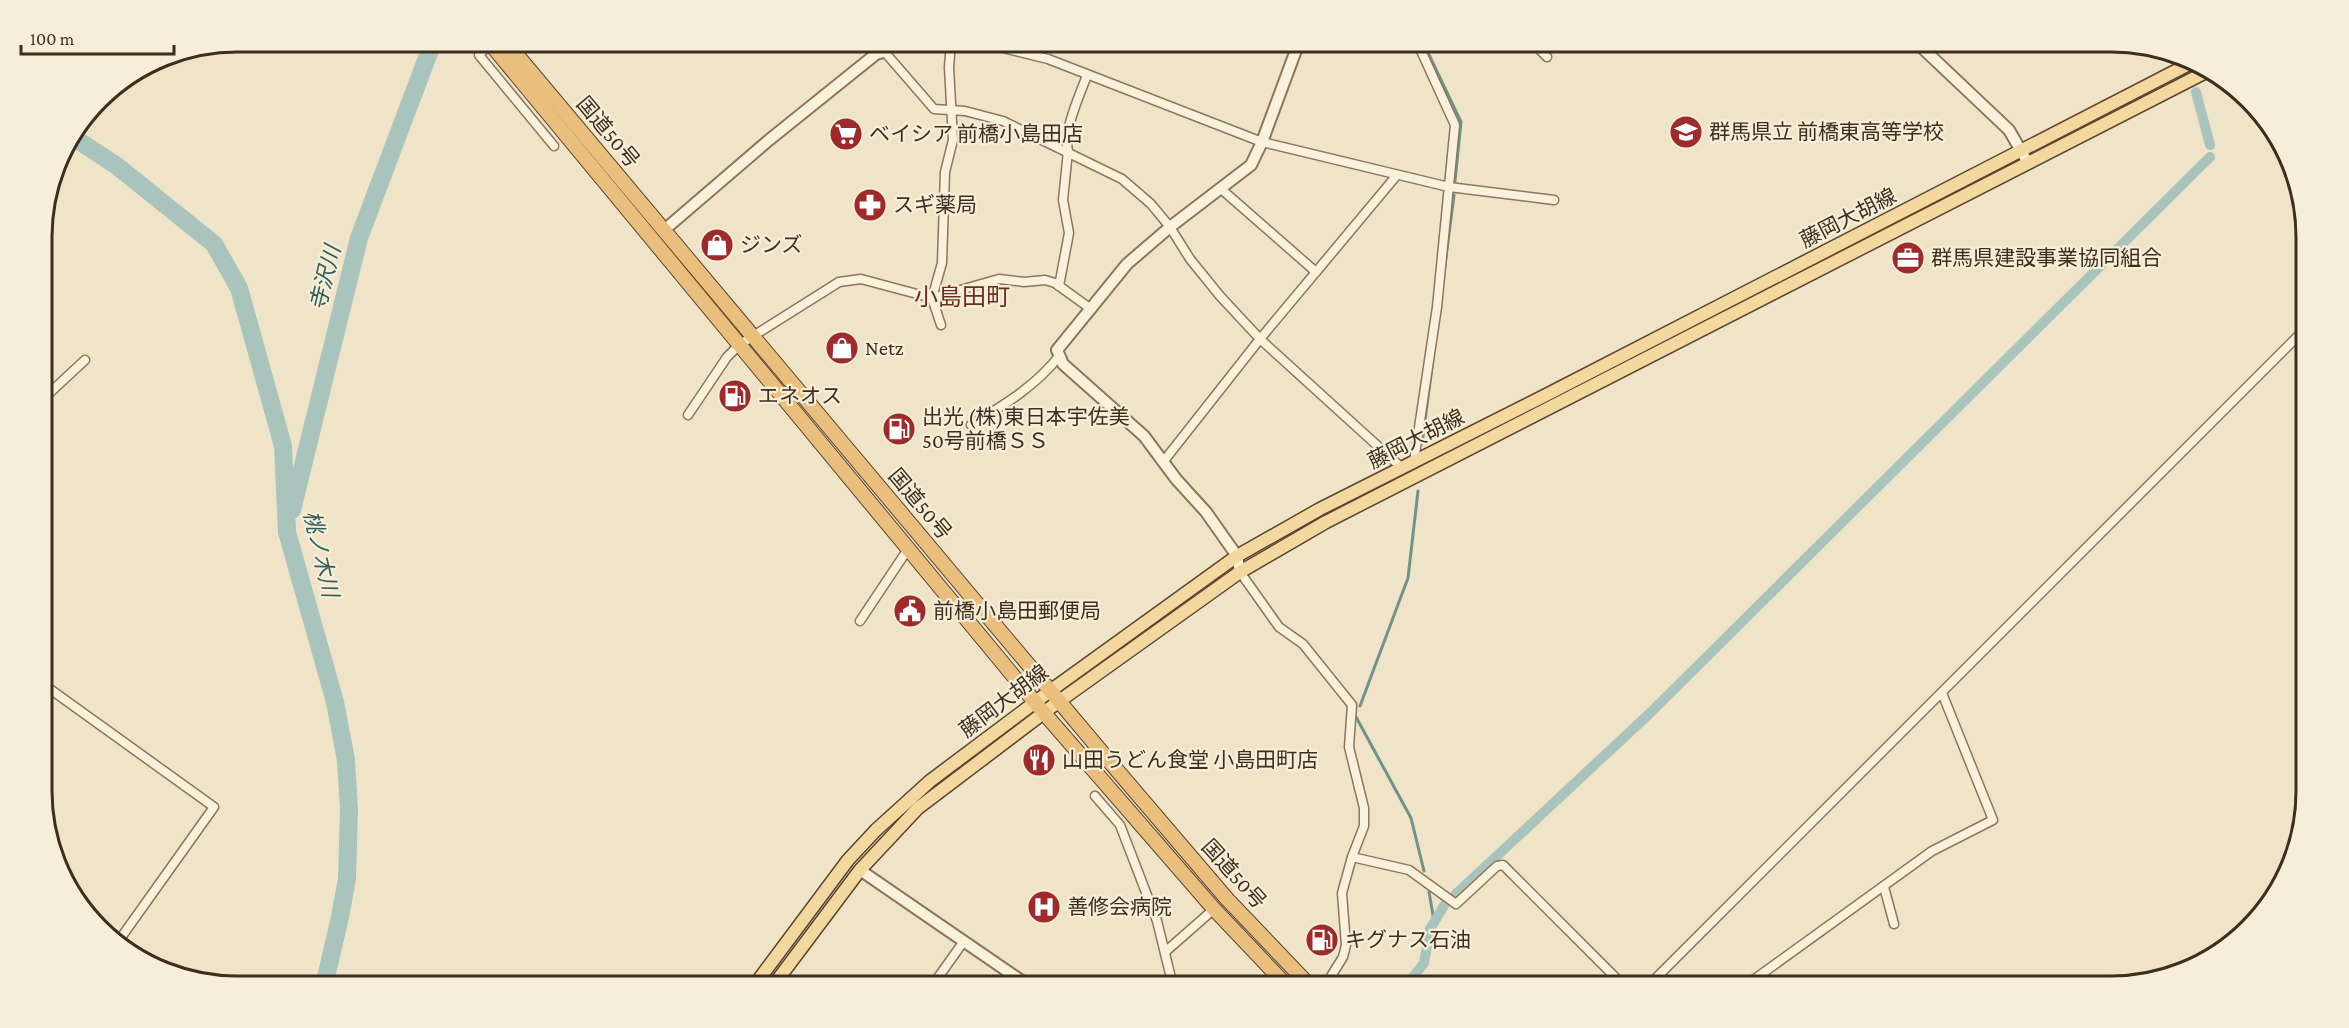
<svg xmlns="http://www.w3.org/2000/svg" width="2349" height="1028" font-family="'Crimson Pro','Noto Sans JP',serif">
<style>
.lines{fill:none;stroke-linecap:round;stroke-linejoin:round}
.stream{stroke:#6f938a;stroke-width:3}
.canal{stroke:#a9c4bc;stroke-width:10}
.river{stroke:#a9c4bc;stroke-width:18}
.minor-casing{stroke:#8d765c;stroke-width:11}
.tertiary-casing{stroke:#8d765c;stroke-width:14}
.primary-casing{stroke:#5b4430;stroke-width:15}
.trunk-casing{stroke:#5b4430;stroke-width:16}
.minor{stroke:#faf1dc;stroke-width:8}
.tertiary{stroke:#faf1dc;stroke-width:10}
.primary{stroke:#f3d9a0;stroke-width:12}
.trunk{stroke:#eabe7c;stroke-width:14}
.labels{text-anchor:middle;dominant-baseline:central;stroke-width:4.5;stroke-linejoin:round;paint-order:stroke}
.street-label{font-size:21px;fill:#3d2e20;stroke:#f7eed8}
.poi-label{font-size:21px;fill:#3d2e20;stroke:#f7eed8;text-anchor:start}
.water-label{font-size:22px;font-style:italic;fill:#2f5d5a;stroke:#f7eed8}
.quarter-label{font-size:24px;fill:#6b2e1e;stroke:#f7eed8}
.rim{fill:none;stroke:#3d2e20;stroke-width:3}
</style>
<rect width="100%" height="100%" fill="#f0e4c8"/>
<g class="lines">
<g class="stream">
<polyline points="1423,42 1461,122 1455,181"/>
<polyline points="1422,444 1454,195"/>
<polyline points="1360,706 1408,578 1418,491"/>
<polyline points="1356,717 1411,818 1424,871"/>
<polyline points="1429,892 1434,921"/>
</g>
<g class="canal">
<polyline points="2196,92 2210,145"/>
<polyline points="1456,894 1649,714 2210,157"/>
<polyline points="1406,986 1424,963 1430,929 1445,904"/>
</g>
<g class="river">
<polyline points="73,137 117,166 214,244 239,288 283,446 287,532 335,702 346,760 349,809 347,879 340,917 324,986"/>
<polyline points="292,510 359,238 433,42"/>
</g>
<defs>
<g id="minor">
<polyline points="876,42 934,109 965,111 1003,121 1122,179 1151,204 1170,227 1190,259 1220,296 1260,339 1402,468"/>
<polyline points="979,42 1048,59 1262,142 1449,187 1554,200"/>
<polyline points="1532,42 1547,57"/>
<polyline points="483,51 479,55 554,146"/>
<polyline points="883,52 894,42"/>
<polyline points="1220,188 1316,272"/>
<path d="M1059,286l10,-53 -6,-33 5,-49c-5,-21 12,-56 19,-76"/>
<polyline points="2306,304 2306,317"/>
<polyline points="941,325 932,298 942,263 945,172 953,140 949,67 951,42"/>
<polyline points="43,399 85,360"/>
<polyline points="688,415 727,357 739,345 839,282 861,279 932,298 999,279 1024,282 1045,280 1055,283 1091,309"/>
<path d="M971,425c33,-20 65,-39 89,-70"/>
<polyline points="1414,461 1437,307 1455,125 1417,42"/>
<polyline points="1163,462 1260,339 1397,175"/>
<polyline points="1240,572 1279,627 1303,644 1352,705 1349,747 1364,808 1364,826 1352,857"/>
<polyline points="860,621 908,549"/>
<polyline points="43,684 214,807 120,939"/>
<polyline points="1095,796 1120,825 1157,921 1173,986"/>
<polyline points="1884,887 1894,924"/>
<polyline points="1165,952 1214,909"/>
<polyline points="932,986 964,941"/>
<polyline points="1325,986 1343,957 1346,945 1342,893 1352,857 1409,870 1456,904 1497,866 1503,865 1624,986"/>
<polyline points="1648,986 2306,328"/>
<polyline points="1745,986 1932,851 1993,820 1942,693"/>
</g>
<g id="tertiary">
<polyline points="1916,42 2009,130 2028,163"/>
<polyline points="663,231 769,140 876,54 883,52"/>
<polyline points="1240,572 1237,556 1206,512 1176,479 1144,436 1063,364 1057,350 1127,264 1170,227 1251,165 1262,142 1299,42"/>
<polyline points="860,870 1029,986"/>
</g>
<g id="primary">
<polyline points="754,986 848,860 876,830 930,781 1050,691 1237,556 1320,509 1550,393 2193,62"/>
<polyline points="773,986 860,870 918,808 1058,702 1240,572 1326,522 2206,72"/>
</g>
<g id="trunk">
<polyline points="489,42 1044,713 1214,909 1287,986"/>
<polyline points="506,42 1110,762 1227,899 1310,986"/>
</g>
</defs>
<use href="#minor" class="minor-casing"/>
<use href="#tertiary" class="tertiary-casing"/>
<use href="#primary" class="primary-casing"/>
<use href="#trunk" class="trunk-casing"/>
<use href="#minor" class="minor"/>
<use href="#tertiary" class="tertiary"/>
<use href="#primary" class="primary"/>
<use href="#trunk" class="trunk"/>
</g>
<defs>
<symbol id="school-disc" viewBox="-11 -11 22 22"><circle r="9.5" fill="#9e2a2b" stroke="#f7eed8"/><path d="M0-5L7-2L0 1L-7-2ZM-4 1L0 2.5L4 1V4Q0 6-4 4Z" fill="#fff"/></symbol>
<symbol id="supermarket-disc" viewBox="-11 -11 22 22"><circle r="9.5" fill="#9e2a2b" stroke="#f7eed8"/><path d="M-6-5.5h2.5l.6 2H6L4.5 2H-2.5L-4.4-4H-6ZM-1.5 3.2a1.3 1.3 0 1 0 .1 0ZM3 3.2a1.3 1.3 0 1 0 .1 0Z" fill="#fff"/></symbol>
<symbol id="pharmacy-disc" viewBox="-11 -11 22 22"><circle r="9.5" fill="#9e2a2b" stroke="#f7eed8"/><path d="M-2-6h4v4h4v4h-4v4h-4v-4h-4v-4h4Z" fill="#fff"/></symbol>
<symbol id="shop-disc" viewBox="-11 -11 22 22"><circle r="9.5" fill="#9e2a2b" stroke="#f7eed8"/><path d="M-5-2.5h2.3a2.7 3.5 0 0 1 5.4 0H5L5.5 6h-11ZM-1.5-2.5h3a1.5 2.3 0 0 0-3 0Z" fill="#fff"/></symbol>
<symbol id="office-disc" viewBox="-11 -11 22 22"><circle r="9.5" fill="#9e2a2b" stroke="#f7eed8"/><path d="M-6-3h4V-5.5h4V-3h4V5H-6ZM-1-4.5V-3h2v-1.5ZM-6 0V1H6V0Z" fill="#fff"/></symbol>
<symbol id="fuel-disc" viewBox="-11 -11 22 22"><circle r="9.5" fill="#9e2a2b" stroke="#f7eed8"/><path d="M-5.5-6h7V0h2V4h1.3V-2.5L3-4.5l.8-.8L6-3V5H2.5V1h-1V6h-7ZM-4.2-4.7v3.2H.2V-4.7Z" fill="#fff"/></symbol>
<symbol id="civic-disc" viewBox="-11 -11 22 22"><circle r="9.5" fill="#9e2a2b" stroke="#f7eed8"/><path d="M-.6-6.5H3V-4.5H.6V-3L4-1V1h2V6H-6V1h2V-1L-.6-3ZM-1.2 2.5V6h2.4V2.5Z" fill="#fff"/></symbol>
<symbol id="restaurant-disc" viewBox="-11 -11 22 22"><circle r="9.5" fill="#9e2a2b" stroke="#f7eed8"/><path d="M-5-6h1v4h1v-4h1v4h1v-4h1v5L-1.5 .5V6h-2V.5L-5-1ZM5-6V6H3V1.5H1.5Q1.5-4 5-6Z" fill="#fff"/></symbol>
<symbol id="hospital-disc" viewBox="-11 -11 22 22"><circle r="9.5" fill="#9e2a2b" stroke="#f7eed8"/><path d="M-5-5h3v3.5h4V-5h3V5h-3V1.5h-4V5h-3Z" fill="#fff"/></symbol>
</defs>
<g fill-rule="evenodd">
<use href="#school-disc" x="1667" y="113" width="38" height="38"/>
<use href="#supermarket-disc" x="827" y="115" width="38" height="38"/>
<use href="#pharmacy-disc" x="851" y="186" width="38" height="38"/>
<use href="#shop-disc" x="698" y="226" width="38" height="38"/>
<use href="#office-disc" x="1889" y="239" width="38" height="38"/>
<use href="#shop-disc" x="823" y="329" width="38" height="38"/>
<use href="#fuel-disc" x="716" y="377" width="38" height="38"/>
<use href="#fuel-disc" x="880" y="410" width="38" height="38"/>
<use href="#civic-disc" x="891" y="592" width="38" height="38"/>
<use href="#restaurant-disc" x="1020" y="741" width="38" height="38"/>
<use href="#hospital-disc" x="1025" y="888" width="38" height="38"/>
<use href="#fuel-disc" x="1303" y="921" width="38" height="38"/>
</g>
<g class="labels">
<g class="street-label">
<text transform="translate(608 132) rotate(50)">国道50号</text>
<text transform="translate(1848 218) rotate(-27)">藤岡大胡線</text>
<text transform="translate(1416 439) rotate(-27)">藤岡大胡線</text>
<text transform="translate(920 504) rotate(50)">国道50号</text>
<text transform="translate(1004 701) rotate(-37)">藤岡大胡線</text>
<text transform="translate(1234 874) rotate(48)">国道50号</text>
</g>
<g class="poi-label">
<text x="1709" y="132">群馬県立 前橋東高等学校</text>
<text x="869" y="134">ベイシア 前橋小島田店</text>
<text x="893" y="205">スギ薬局</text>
<text x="740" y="245">ジンズ</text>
<text x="1931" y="258">群馬県建設事業協同組合</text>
<text x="865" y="348">Netz</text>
<text x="758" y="396">エネオス</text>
<text x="922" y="417">出光 (株)東日本宇佐美<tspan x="922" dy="24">50号前橋ＳＳ</tspan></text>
<text x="933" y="611">前橋小島田郵便局</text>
<text x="1062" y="760">山田うどん食堂 小島田町店</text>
<text x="1067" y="907">善修会病院</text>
<text x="1345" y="940">キグナス石油</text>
</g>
<g class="water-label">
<text transform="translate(325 278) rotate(-76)">寺沢川</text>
<text transform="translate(321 554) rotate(77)">桃ノ木川</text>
</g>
<g class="quarter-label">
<text x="962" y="296">小島田町</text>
</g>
</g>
<path d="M0 0H2349V1028H0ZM237 52H2111A185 185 0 0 1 2296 237V791A185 185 0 0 1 2111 976H237A185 185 0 0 1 52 791V237A185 185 0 0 1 237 52Z" fill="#f7eed8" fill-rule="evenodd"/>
<path class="rim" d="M237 52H2111A185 185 0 0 1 2296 237V791A185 185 0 0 1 2111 976H237A185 185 0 0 1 52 791V237A185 185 0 0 1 237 52Z"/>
<path d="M21 45v9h153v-9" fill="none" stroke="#3d2e20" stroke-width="3"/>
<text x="30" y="45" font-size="18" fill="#3d2e20" stroke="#f7eed8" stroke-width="4.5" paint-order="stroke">100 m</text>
</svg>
